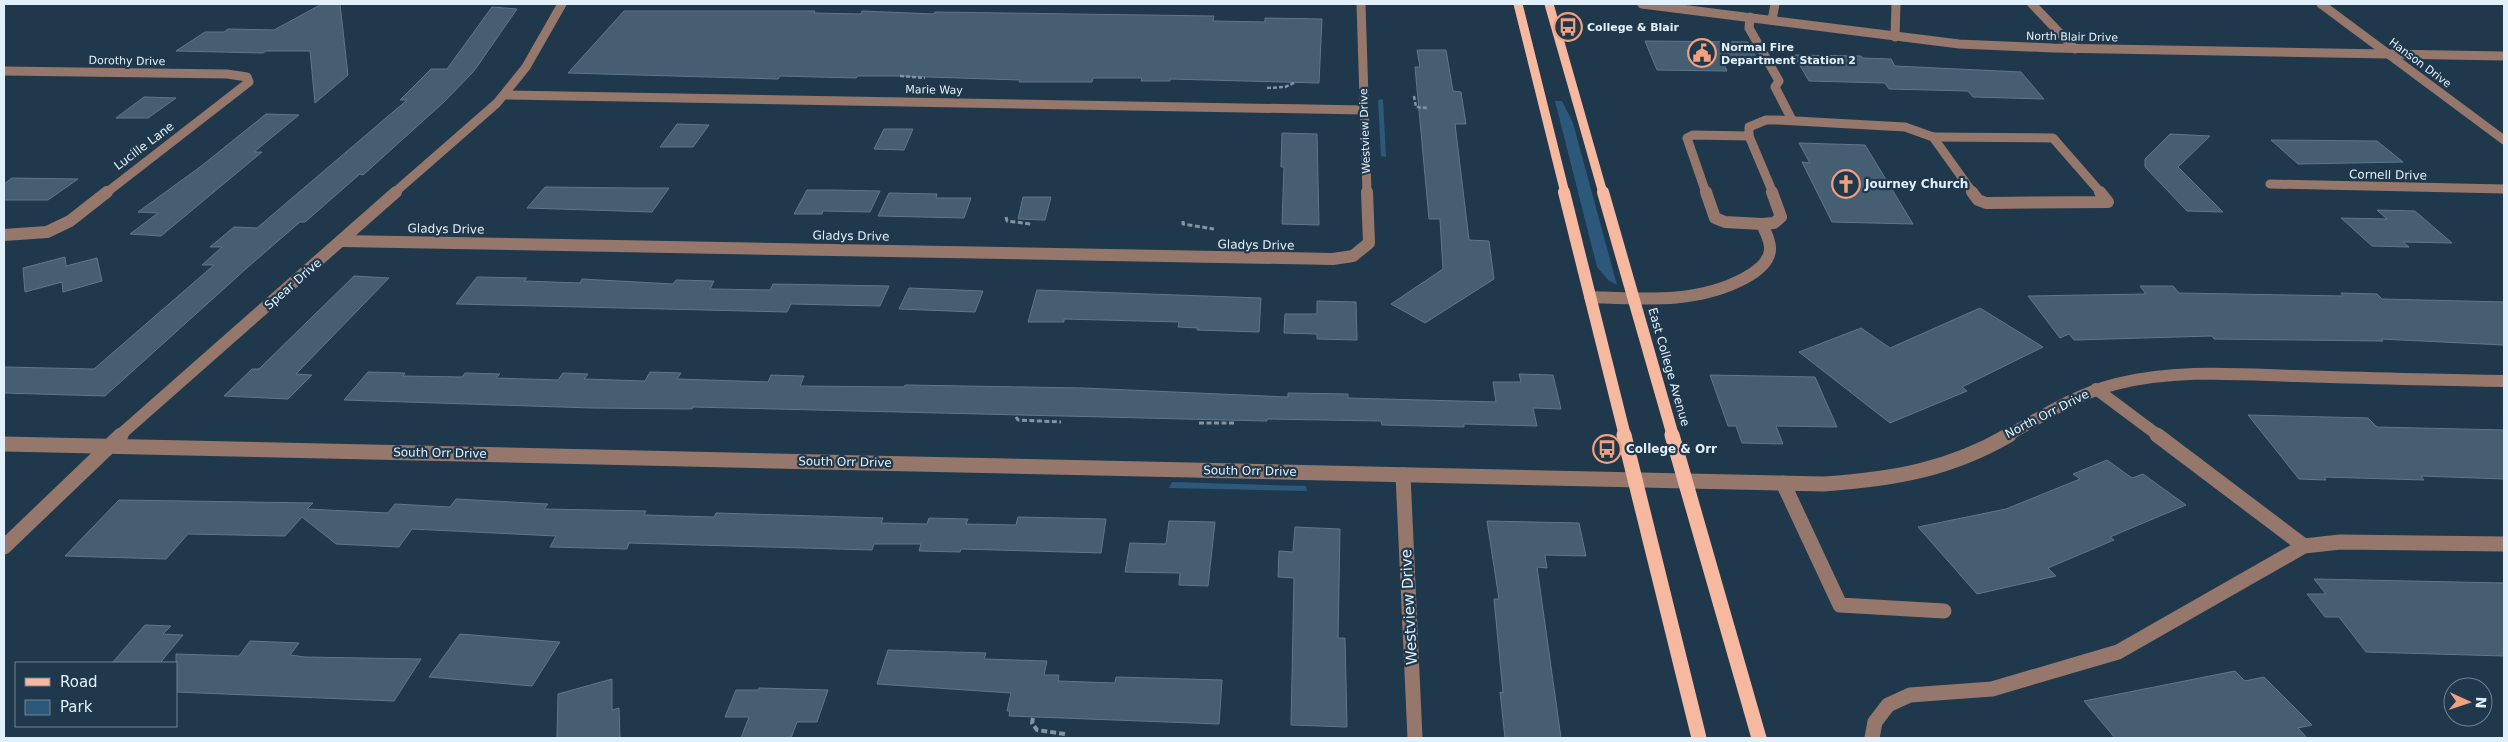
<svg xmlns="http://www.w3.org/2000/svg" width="2508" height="742" font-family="'DejaVu Sans',sans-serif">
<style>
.green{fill:#2b587b}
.building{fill:#455e72;stroke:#5e778d}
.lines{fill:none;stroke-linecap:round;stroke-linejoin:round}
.path-far2{stroke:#8194a4;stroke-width:2.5;stroke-dasharray:4 2;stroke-linecap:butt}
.path-far1{stroke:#8194a4;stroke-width:3;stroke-dasharray:5 2.5;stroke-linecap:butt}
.path{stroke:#8194a4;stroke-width:4;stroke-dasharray:6 3;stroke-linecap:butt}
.minor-far2{stroke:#96776b;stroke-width:9}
.minor-far1{stroke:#96776b;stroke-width:12}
.minor{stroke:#96776b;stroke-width:15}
.major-far2{stroke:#f7b8a0;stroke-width:9}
.major-far1{stroke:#f7b8a0;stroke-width:12}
.major{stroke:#f7b8a0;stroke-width:15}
.labels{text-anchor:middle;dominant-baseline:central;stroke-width:4.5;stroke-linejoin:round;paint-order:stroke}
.far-poi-label{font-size:11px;font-weight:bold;fill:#e2f0fc;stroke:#20384b;text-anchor:start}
.far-street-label{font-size:11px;fill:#e2f0fc;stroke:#20384b}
.street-label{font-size:12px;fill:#e2f0fc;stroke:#20384b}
.poi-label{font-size:12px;font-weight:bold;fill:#e2f0fc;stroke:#20384b;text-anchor:start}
.near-street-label{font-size:15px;fill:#e2f0fc;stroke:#20384b}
</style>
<rect width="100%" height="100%" fill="#20384b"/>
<g class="green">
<polygon points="1383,99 1386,157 1381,156 1378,100"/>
<polygon points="1555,101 1562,101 1573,123 1617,285 1608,280 1597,267"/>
<polygon points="1172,482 1306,486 1307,491 1169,488"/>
</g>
<g class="building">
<polygon points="322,4 340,4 348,75 315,103 310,51 266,51 263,53 176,51 205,32 224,32 228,29 274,30"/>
<polygon points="492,7 517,9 474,71 444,102 363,175 360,174 305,222 300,222 248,267 105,396 4,393 4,367 94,369 214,265 202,265 222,247 210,247 234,227 257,228 407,100 400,100 431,69 447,69"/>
<polygon points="624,11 815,11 814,13 861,14 862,11 934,14 935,12 1214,16 1213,21 1265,22 1265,18 1322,19 1319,83 1170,79 1170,81 1141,81 1142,78 1093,78 1092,82 1019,82 1020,80 898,76 858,76 856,78 780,76 778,79 568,73"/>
<polygon points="1645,41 1748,42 1760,64 1724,64 1727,71 1657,70"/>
<polygon points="1417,50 1446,50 1453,91 1461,92 1466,124 1455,124 1469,240 1489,241 1494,279 1425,323 1391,304 1443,269 1440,219 1429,219 1415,67 1420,67"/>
<polygon points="1794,55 1861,56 1862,58 1891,59 1895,66 2021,72 2044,99 1973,97 1968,91 1889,89 1885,83 1809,81"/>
<polygon points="144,97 176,98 148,118 116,118"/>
<polygon points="266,114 299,115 254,152 262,152 161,236 130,234 158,213 138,212 200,167"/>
<polygon points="677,124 709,125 693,147 660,147"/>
<polygon points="884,129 913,129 904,150 874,149"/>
<polygon points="1282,133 1317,134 1319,225 1282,224 1284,167 1281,167"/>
<polygon points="2170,134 2210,136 2178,167 2223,212 2187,211 2145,167 2145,159"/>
<polygon points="2271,140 2377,141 2403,162 2298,164"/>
<polygon points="1799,143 1865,145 1913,224 1832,222 1802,162 1810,163"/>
<polygon points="12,178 78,179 48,200 4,200 4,184"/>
<polygon points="545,187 634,188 669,188 652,212 527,208"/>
<polygon points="807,190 834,190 880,191 870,212 823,211 822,214 794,214"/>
<polygon points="889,193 937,194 936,198 971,198 964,218 878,216"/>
<polygon points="1023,197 1051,197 1045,220 1018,219"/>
<polygon points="2377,210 2415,211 2452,243 2403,242 2409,247 2372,246 2341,218 2387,219"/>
<polygon points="65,257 66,266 97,258 102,281 63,292 62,282 25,292 23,268"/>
<polygon points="354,276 389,278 296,374 312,375 288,399 224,396 252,369 259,369"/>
<polygon points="477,277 527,278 524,281 580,283 582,279 673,284 676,280 714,281 710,289 770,290 773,284 889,286 880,306 791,304 787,312 456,304"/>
<polygon points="2140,286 2173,286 2179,293 2343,296 2341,293 2377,294 2382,299 2504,302 2504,345 2381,339 2383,341 2214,339 2212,336 2074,340 2069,334 2060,338 2028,296 2146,294"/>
<polygon points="909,288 983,291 975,312 899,309"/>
<polygon points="1037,290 1261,298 1259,332 1197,330 1198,328 1178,327 1179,322 1064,319 1064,322 1028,322"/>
<polygon points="1317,301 1356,302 1357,340 1317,339 1317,334 1284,333 1285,314 1317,314"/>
<polygon points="1980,308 2043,347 1962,387 1967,391 1890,423 1799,352 1861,328 1890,348"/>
<polygon points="368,372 405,373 403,376 462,377 465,373 500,374 496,378 558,380 563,373 588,374 584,379 645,381 650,372 681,373 677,379 768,382 771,375 804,376 800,386 904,387 905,385 1083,388 1288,397 1288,393 1348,394 1348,398 1496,402 1493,382 1521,382 1519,374 1553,375 1561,409 1533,408 1537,426 1464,424 1464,427 1382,425 1381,421 1267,419 1267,421 693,407 692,409 592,408 344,400"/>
<polygon points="1710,375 1815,377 1837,427 1776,426 1783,444 1742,443 1736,426 1728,426"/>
<polygon points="2248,415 2368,418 2377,427 2504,430 2504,479 2421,476 2424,480 2324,477 2326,480 2299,479"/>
<polygon points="2107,460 2132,478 2143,474 2186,505 2110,537 2114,540 2048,568 2056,576 1977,594 1918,527 2006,509 2080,479 2073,474"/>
<polygon points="456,499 548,504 544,509 646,511 644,515 714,517 716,513 883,518 881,523 927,524 929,518 968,519 966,524 1016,525 1018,517 1106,519 1101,553 961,549 960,552 919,551 921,544 874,544 872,550 629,543 627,549 550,547 556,536 412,529 399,547 336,544 302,517 285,536 188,534 166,559 65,556 119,500 313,503 307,509 388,513 395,504 450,507"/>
<polygon points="1169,521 1215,522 1208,586 1179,585 1180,573 1125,572 1130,543 1166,544"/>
<polygon points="1487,521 1579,523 1586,556 1545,555 1547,568 1537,567 1561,738 1505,738 1500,692 1503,693 1494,599 1499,599"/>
<polygon points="1295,527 1340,529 1338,638 1345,638 1347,727 1291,725 1294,578 1278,577 1279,551 1293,552"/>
<polygon points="2314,579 2504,583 2504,656 2366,652 2339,617 2325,617 2307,594 2326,594"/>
<polygon points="145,625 171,626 163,634 183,635 160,663 112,663"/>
<polygon points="460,634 560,642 532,686 429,677"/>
<polygon points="250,641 299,643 290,655 305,657 421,659 394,701 176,692 176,654 239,656"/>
<polygon points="888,650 986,653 984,659 1047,661 1044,675 1059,675 1058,681 1115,683 1116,677 1222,680 1219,724 1009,716 1010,711 1007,711 1011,693 877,684"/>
<polygon points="2235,671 2245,681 2264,677 2312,725 2298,728 2307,738 2115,738 2084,701"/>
<polygon points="612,679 612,710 619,708 620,738 557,738 558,694"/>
<polygon points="759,688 828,690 817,722 797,722 791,738 741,738 749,717 725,717 736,690 758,690"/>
</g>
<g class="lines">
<g class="path-far2">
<polyline points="900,76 925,78"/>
<polyline points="1267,88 1285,87 1296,82"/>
<polyline points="1414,96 1416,107 1428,108"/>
</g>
<g class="path-far1">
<polyline points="1006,217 1007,221 1031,224"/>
<polyline points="1183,221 1183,224 1214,229"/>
<polyline points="1016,417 1018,420 1061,422"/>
<polyline points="1199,423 1234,423 1234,421"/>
</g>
<polyline class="path" points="1033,718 1032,723 1037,730 1065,734"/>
<g class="minor-far2">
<polyline points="1361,4 1367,193"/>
<polyline points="1642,4 1959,44 2053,48 2504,56"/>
<polyline points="2032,4 2075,49"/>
<polyline points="2321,4 2504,140"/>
<polyline points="1750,17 1749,28 1779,81 1775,87 1792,120"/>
<polyline points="1772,20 1775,4"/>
<polyline points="1895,37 1896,4"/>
<polyline points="4,71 227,74 247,77 249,82 106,193"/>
<polyline points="504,95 1364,110"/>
<polyline points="1749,136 1773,193"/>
<polyline points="1933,137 2053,138 2101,193"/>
<polyline points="1933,137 1973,193"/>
<polyline points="2270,184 2504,189"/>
<polyline points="394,193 497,103 526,67 562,4"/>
<polyline points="1706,193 1687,138 1693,135 1749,136 1749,127 1766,120 1777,120 1905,127 1933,137"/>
</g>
<g class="minor-far1">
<polyline points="1972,192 1978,200 1986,203 2108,202 2100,192"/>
<polyline points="1762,224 1774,223 1781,217 1772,192"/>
<polyline points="4,235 47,232 70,221 107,192"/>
<polyline points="342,241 1333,259 1353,256 1369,243 1367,192"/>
<path d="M1590,297c53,2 107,7 155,-19 11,-6 24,-15 25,-28 1,-9 -5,-18 -8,-26l-37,-2 -10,-4 -9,-26"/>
<polyline points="2096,389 2159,436"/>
<polyline points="119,436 396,192"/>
<path d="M2007,436c35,-20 69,-42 109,-52 58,-15 121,-10 180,-8 69,2 139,4 208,5"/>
</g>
<g class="minor">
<polyline points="2157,435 2304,546"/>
<path d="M4,444l1820,40c69,-5 125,-14 185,-49"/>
<polyline points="1403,475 1415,738"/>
<polyline points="1783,483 1840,605 1944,611"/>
<polyline points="4,547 121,435"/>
<polyline points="1872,738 1875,722 1888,705 1910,695 1992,689 2118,652 2304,546 2340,542 2504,544"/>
</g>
<g class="major-far2">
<polyline points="1518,4 1565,193"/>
<polyline points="1549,4 1603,193"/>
</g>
<g class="major-far1">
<polyline points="1564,192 1625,436"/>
<polyline points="1603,192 1673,436"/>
</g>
<g class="major">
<polyline points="1624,435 1699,738"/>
<polyline points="1672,435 1759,738"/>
</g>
</g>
<defs>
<symbol id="bus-ring" viewBox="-11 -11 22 22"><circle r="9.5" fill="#20384b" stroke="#f2a080" stroke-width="1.5"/><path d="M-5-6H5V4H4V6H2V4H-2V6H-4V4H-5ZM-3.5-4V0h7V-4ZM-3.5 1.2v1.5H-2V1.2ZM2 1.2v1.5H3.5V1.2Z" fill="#f2a080"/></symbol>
<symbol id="civic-ring" viewBox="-11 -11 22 22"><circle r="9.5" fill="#20384b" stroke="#f2a080" stroke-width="1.5"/><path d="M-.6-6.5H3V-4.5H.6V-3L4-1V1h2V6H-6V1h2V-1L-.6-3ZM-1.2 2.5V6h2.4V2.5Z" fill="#f2a080"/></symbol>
<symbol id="church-ring" viewBox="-11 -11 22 22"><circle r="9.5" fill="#20384b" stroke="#f2a080" stroke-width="1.5"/><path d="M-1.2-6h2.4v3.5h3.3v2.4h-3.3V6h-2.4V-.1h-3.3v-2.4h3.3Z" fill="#f2a080"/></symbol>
</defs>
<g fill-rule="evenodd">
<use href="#bus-ring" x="1552" y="11" width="32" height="32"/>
<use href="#civic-ring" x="1686" y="37" width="32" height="32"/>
<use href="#church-ring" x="1830" y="168" width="32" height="32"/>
<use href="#bus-ring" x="1591" y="433" width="32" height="32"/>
</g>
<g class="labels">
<g class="far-poi-label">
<text x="1587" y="27">College &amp; Blair</text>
<text x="1721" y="47">Normal Fire<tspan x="1721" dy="13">Department Station 2</tspan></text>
</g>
<g class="far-street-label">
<text transform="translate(2072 37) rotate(1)">North Blair Drive</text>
<text transform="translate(127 61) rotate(1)">Dorothy Drive</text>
<text transform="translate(2420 63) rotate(37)">Hanson Drive</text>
<text transform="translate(934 90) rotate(1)">Marie Way</text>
<text transform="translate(1365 131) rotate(-92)">Westview Drive</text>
</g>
<g class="street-label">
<text transform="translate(144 146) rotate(-37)">Lucille Lane</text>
<text transform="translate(2388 175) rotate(1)">Cornell Drive</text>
<text transform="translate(446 229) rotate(1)">Gladys Drive</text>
<text transform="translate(851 236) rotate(1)">Gladys Drive</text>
<text transform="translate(1256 245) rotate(1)">Gladys Drive</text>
<text transform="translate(293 284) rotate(-41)">Spear Drive</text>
<text transform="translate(1669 367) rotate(74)">East College Avenue</text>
<text transform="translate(2047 414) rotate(-27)">North Orr Drive</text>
<text transform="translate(440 453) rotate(1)">South Orr Drive</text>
<text transform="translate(845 462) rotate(1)">South Orr Drive</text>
<text transform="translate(1250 471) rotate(1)">South Orr Drive</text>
</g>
<g class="poi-label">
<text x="1865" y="184">Journey Church</text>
<text x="1626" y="449">College &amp; Orr</text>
</g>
<g class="near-street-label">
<text transform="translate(1409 607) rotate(-93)">Westview Drive</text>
</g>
</g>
<rect width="2508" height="742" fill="none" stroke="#e2f0fc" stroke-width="10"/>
<rect x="15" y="662" width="162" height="65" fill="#20384b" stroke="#6e8292"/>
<rect x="25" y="678" width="25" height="8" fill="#f7b8a0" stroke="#6e8292"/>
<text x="60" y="687" font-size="15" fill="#e2f0fc">Road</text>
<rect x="25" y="700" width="25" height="15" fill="#2b587b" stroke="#6e8292"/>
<text x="60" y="712" font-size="15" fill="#e2f0fc">Park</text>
<g transform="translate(2468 702) rotate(93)"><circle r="24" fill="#20384b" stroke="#6e8292"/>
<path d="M0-4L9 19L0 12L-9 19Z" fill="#f2a080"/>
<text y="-8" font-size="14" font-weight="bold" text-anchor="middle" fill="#e2f0fc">N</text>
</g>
</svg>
